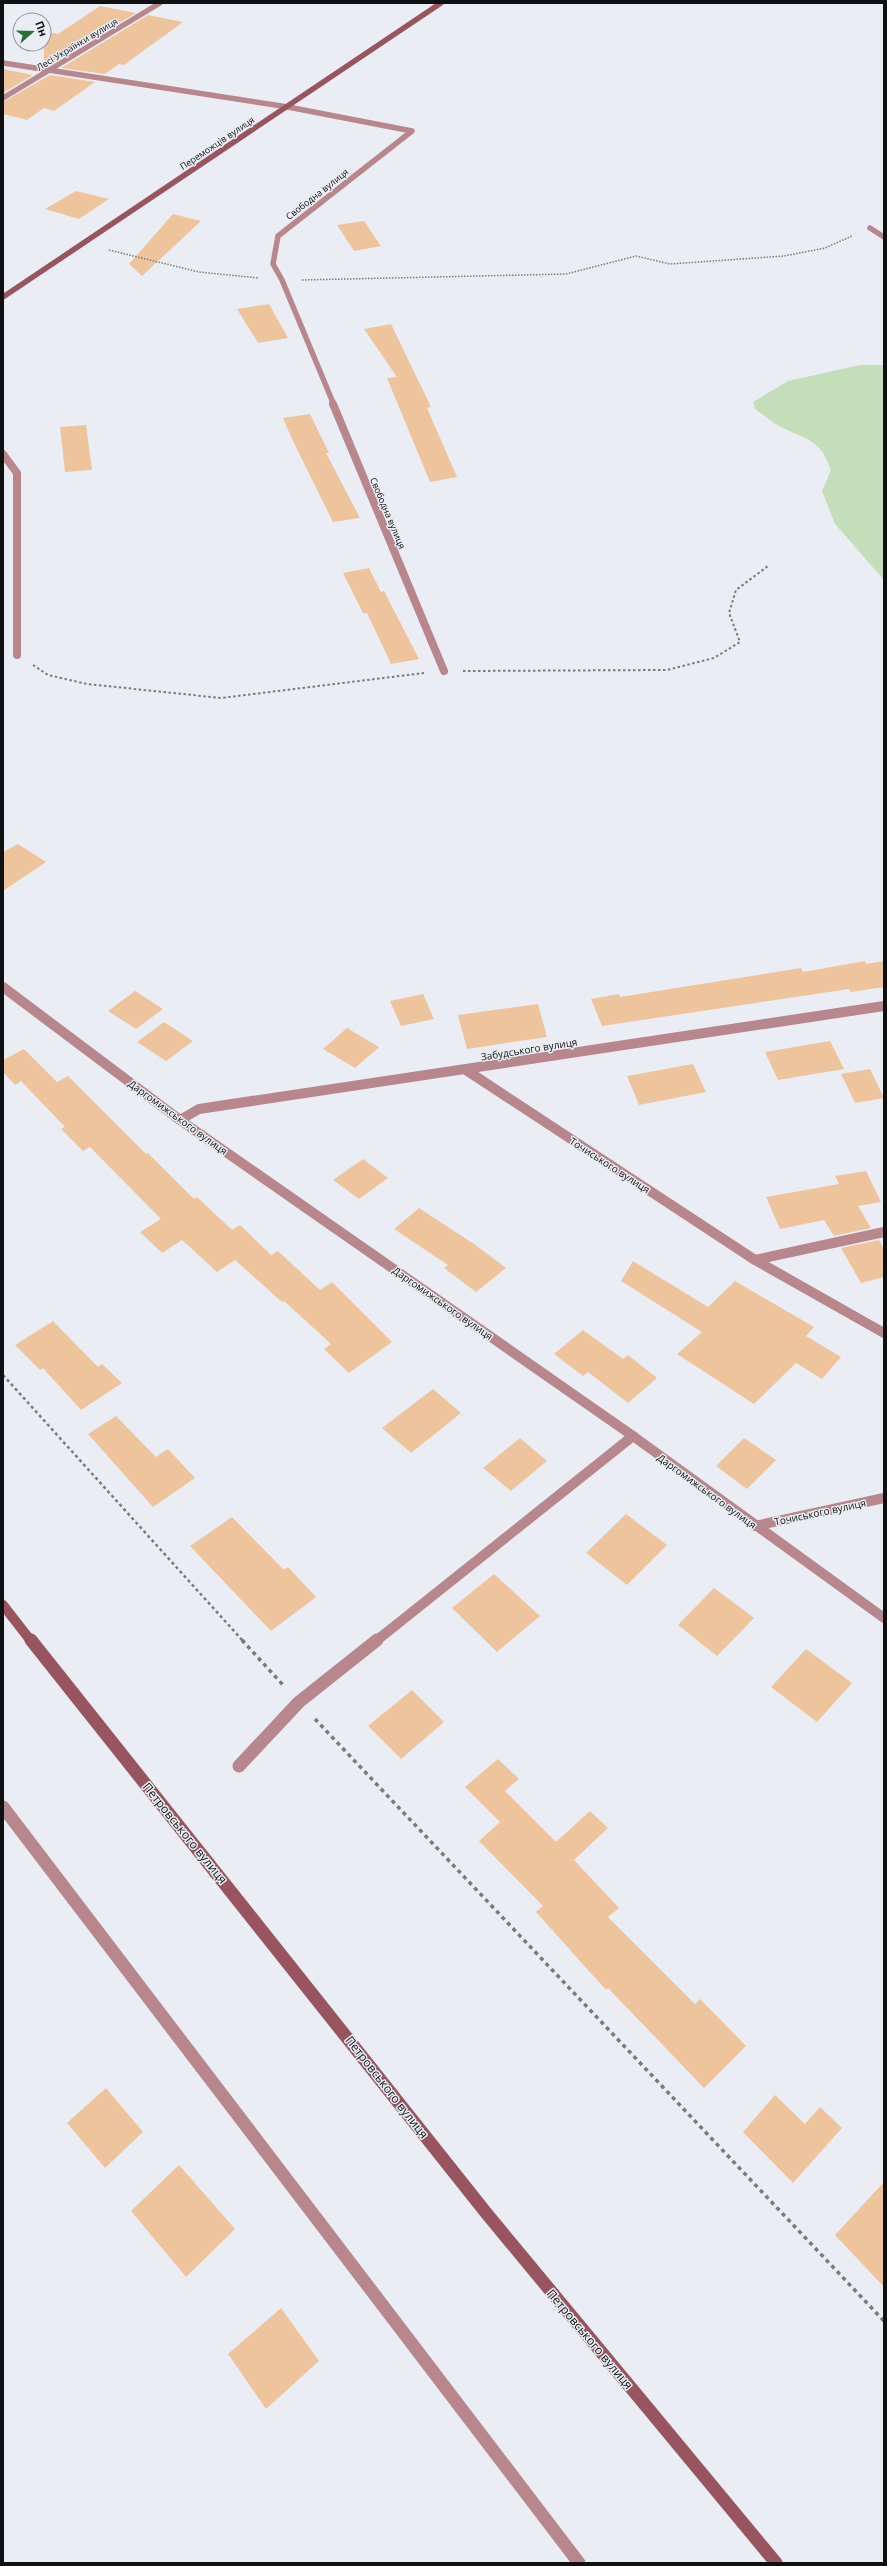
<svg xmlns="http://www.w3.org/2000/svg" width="887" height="2566" font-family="'Open Sans',sans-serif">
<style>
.green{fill:#c4deba}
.building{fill:#eec49d}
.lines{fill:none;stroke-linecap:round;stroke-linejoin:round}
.path-far3{stroke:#777a7e;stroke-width:1.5;stroke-dasharray:1.5 1.5;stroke-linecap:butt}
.path-far2{stroke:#777a7e;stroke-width:2;stroke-dasharray:2.5 2.5;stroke-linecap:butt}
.path-far1{stroke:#777a7e;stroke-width:2.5;stroke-dasharray:3 3;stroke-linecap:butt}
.path{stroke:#777a7e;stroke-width:3.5;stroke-dasharray:4 4;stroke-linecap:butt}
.lane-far2{stroke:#b7878d;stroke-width:5.5}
.lane-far1{stroke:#b7878d;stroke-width:10}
.lane{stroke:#b7878d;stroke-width:13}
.street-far2{stroke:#b7878d;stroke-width:5.5}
.street-far1{stroke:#b7878d;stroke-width:8}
.street{stroke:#b7878d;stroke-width:10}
.secondary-far2{stroke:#985560;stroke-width:5.5}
.secondary-far1{stroke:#985560;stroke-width:10}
.secondary{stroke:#985560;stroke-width:13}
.labels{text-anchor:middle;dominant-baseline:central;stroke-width:3;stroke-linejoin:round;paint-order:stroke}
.far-street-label{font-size:9px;fill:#0f1012;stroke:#eaeef4}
.street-label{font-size:10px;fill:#0f1012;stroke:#eaeef4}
.near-street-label{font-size:12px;fill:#0f1012;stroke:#eaeef4}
</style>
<rect width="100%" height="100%" fill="#eaeef4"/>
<path class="green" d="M860,365h24v215l-49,-56 -13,-33 9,-21c-11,-32 -25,-30 -50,-43 -9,-5 -18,-12 -26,-18l-2,-7 35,-21z"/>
<g class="building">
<polygon points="100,6 136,13 48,66 44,65 44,31 58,34"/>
<polygon points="148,15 183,22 124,65 119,64 105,74 61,68"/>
<polygon points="3,69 33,75 3,93"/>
<polygon points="50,75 95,82 54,111 44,108 27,120 3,114 3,102"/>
<polygon points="76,191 109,199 79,219 45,209"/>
<polygon points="173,214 201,221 142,276 129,264"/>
<polygon points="364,221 381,246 354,251 337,225"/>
<polygon points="269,304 288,338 258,343 237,309"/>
<polygon points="391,324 431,407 427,408 457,477 430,482 387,378 397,377 364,329"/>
<polygon points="310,414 329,453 326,453 360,518 333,522 292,439 283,418"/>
<polygon points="86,425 92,470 65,472 60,427"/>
<polygon points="369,568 381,592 384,591 419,659 391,664 367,613 363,613 343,573"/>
<polygon points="18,844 46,862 3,891 3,852"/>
<polygon points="865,961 866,964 884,961 884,987 851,992 849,989 602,1026 591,999 619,994 620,997 801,968 803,972"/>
<polygon points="135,991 163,1009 136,1029 108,1011"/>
<polygon points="423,994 434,1019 401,1026 390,1001"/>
<polygon points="538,1004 547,1037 467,1049 458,1015"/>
<polygon points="164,1022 193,1041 166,1061 137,1042"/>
<polygon points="347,1028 379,1047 355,1068 323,1049"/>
<polygon points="830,1041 844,1069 778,1080 765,1052"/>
<polygon points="24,1049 57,1082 68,1076 146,1154 148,1153 194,1199 197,1197 232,1230 240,1225 271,1255 278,1251 320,1290 332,1282 392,1342 349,1373 324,1349 331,1344 284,1301 282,1302 235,1260 217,1272 182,1240 162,1253 140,1232 161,1219 90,1147 83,1151 61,1129 65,1127 21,1081 15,1085 3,1072 3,1060"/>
<polygon points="693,1064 706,1092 639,1105 627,1076"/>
<polygon points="870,1069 884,1098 855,1103 841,1074"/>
<polygon points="363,1159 388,1178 359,1199 333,1180"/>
<polygon points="866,1171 881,1202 858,1206 871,1228 834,1236 824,1220 780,1229 766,1197 839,1184 835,1176"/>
<polygon points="419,1208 474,1244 506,1268 476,1292 444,1268 448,1265 394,1229"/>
<polygon points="879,1240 884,1249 884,1277 861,1283 841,1248"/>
<polygon points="633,1261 708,1307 735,1281 814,1327 806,1336 841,1357 822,1379 796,1363 754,1404 677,1354 702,1332 621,1281"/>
<polygon points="53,1321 98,1367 102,1364 122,1383 81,1410 43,1368 40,1370 15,1345"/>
<polygon points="583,1330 623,1359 628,1355 657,1378 628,1403 588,1372 583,1376 554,1354"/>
<polygon points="433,1389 461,1413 411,1453 382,1428"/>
<polygon points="116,1416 156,1457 168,1449 195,1478 153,1507 88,1434"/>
<polygon points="520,1438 547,1461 511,1491 483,1468"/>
<polygon points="744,1438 776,1460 747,1489 716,1466"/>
<polygon points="626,1514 667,1545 627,1585 586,1553"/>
<polygon points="232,1517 284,1570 288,1567 316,1597 271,1631 190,1546"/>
<polygon points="494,1574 540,1616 497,1652 452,1608"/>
<polygon points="714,1588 754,1618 717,1656 678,1625"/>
<polygon points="806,1649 852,1683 817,1722 771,1687"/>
<polygon points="412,1690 444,1722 401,1759 368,1726"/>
<polygon points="498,1759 519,1779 505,1791 556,1842 590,1811 608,1828 574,1860 619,1908 608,1917 695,2004 700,1999 746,2046 704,2088 608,1988 606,1990 536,1912 543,1906 479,1841 500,1822 465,1787"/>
<polygon points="106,2088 143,2132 105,2168 67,2123"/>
<polygon points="775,2095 805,2124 820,2107 842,2128 793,2183 743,2132"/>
<polygon points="179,2165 235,2229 186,2277 131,2211"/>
<polygon points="884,2182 884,2287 835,2235"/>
<polygon points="281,2308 319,2361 266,2409 228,2354"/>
</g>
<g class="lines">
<g class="path-far3">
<polyline points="109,250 199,272 259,278"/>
<polyline points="302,280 566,274 636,256 670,264 784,256 825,248 852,236"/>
</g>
<g class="path-far2">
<polyline points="33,665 48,675 87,684 221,698 424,673"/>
<polyline points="463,671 667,670 714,658 740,642 729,613 736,590 768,566"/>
</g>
<polyline class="path-far1" points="3,1375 243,1641"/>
<g class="path">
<polyline points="242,1640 283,1685"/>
<polyline points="315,1719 884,2321"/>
</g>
<polyline class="lane-far2" points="870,228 884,237"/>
<g class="lane-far1">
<polyline points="755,1260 884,1232"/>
<polyline points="755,1526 884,1498"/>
<polyline points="376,1641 633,1436"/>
</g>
<g class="lane">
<polyline points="239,1766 299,1702 377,1640"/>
<polyline points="3,1807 579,2563"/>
</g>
<g class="street-far2">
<polyline points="3,63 288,107 412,131 278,236 273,264 282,280 334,405"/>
<polyline points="3,98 160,3"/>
</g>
<g class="street-far1">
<polyline points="333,404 444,671"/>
<polyline points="3,454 17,473 17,655"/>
</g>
<g class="street">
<polyline points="3,987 180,1120 633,1436 884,1618"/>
<polyline points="466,1070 755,1260 884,1333"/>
<polyline points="180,1120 199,1109 884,1006"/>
</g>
<polyline class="secondary-far2" points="3,297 441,3"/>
<polyline class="secondary-far1" points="3,1605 31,1641"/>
<polyline class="secondary" points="31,1640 487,2214 776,2563"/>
</g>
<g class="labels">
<g class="far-street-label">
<text transform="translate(77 44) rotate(-31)">Лесі Українки вулиця</text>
<text transform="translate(217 143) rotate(-34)">Переможців вулиця</text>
<text transform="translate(317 194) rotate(-38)">Свободна вулиця</text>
<text transform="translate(388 513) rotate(67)">Свободна вулиця</text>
</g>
<g class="street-label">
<text transform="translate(529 1049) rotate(-9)">Забудського вулиця</text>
<text transform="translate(178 1117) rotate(36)">Даргомижського вулиця</text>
<text transform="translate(610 1165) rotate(33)">Точиського вулиця</text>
<text transform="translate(443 1303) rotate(35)">Даргомижського вулиця</text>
<text transform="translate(707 1491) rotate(36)">Даргомижського вулиця</text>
<text transform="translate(820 1512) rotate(-12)">Точиського вулиця</text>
</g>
<g class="near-street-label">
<text transform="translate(185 1833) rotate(51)">Петровського вулиця</text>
<text transform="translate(387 2087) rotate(52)">Петровського вулиця</text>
<text transform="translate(590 2339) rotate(50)">Петровського вулиця</text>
</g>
</g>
<rect width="887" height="2566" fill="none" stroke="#0f1012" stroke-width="8"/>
<g transform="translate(32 32) rotate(70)"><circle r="19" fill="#eaeef4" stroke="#92959a"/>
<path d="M0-3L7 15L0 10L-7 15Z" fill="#2c6d37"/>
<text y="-6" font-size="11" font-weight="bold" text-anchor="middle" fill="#0f1012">Пн</text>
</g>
</svg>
